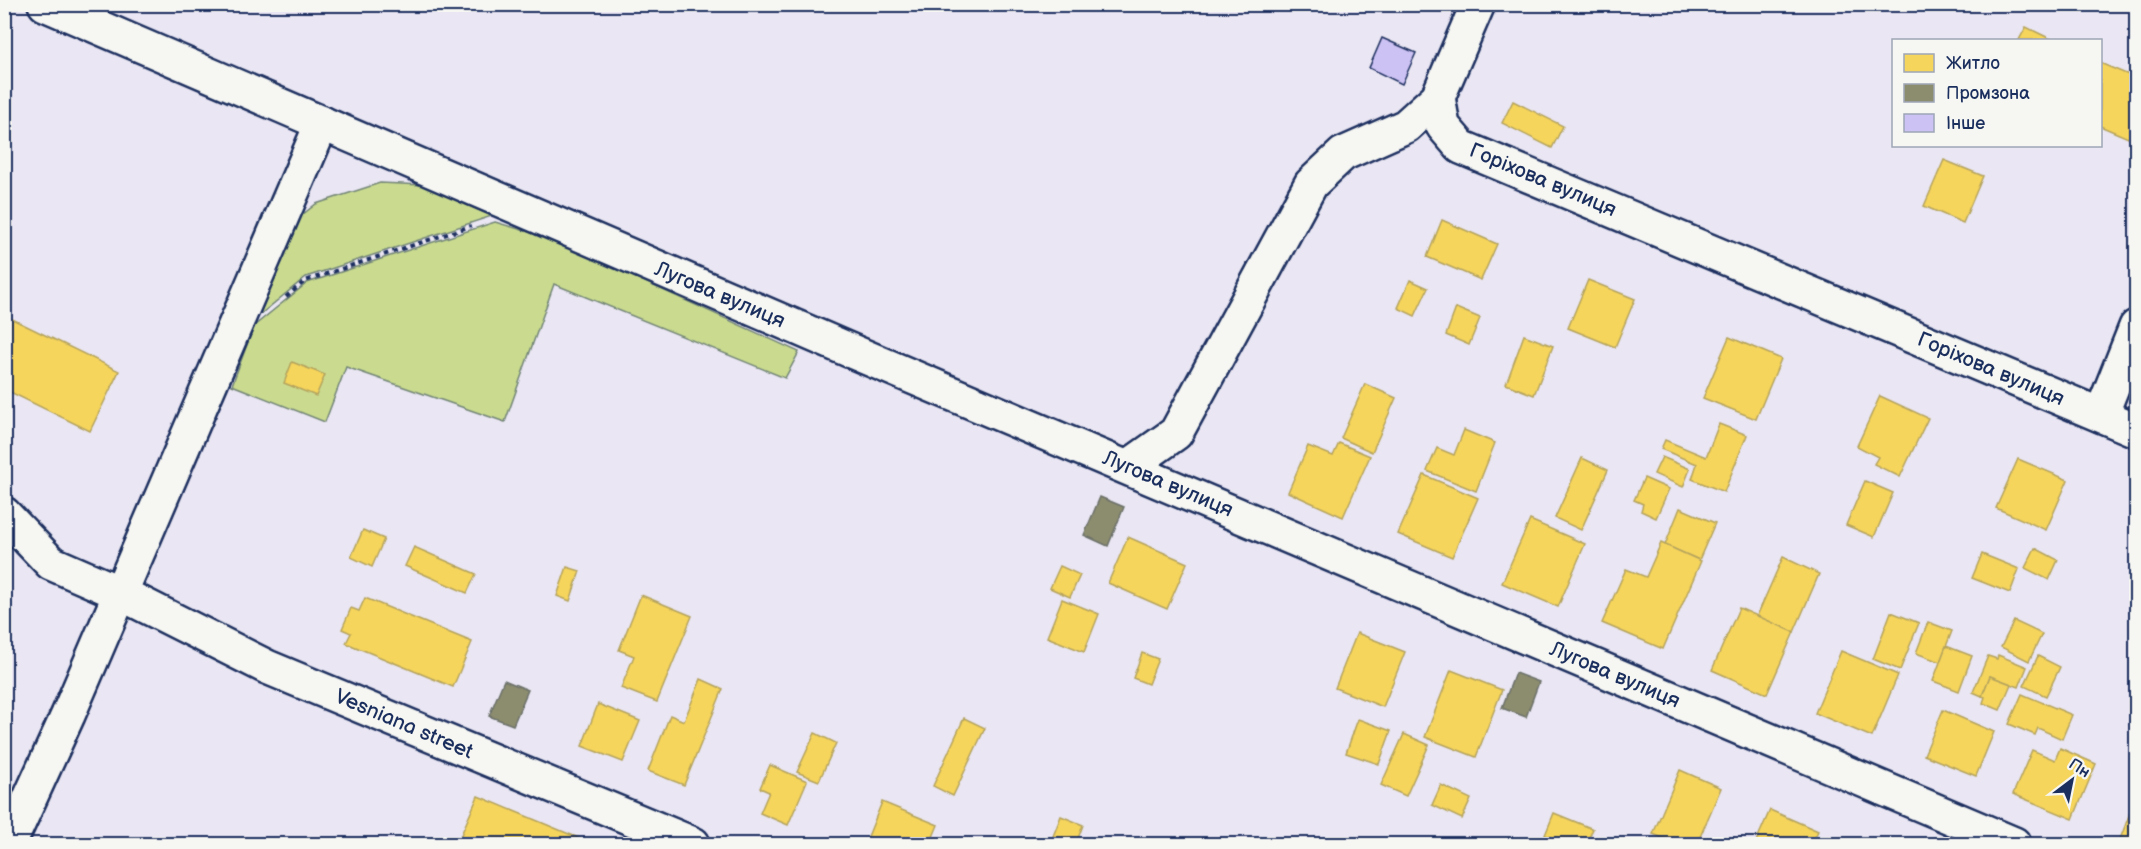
<svg xmlns="http://www.w3.org/2000/svg" width="2141" height="849" font-family="'Balsamiq Sans',sans-serif">
<style>
.green{fill:#cadb8f;stroke:#728576;stroke-width:1.5}
.homes{fill:#f6d55c;stroke:#b4a35d;stroke-width:1.5}
.industry{fill:#8c8c6e;stroke:#6a7069;stroke-width:1.5}
.building{fill:#cdc2f4;stroke:#1b2f5e;stroke-width:1.5}
.lines{fill:none;stroke-linecap:round;stroke-linejoin:round}
.minor-casing{stroke:#1b2f5e;stroke-width:38}
.path{stroke:#1b2f5e;stroke-width:4;stroke-dasharray:4.5 4.5;stroke-linecap:butt}
.minor{stroke:#f6f6f2;stroke-width:33}
.labels{text-anchor:middle;dominant-baseline:central;stroke-width:6;stroke-linejoin:round;paint-order:stroke}
.street-label{font-size:21px;fill:#1b2f5e;stroke:#f6f6f2}
</style>
<rect width="100%" height="100%" fill="#eae6f3"/>
<filter id="ink" filterUnits="userSpaceOnUse"><feTurbulence type="fractalNoise" baseFrequency=".0167" numOctaves="2"/><feDisplacementMap in="SourceGraphic" scale="12" xChannelSelector="R" yChannelSelector="G"/><feConvolveMatrix kernelMatrix="1 2 1 2 8 2 1 2 1" color-interpolation-filters="sRGB"/></filter>
<g filter="url(#ink)">
<g class="green">
<polygon points="380,183 423,185 492,216 306,277 251,322 259,249 316,204"/>
<polygon points="495,222 546,237 799,352 785,378 554,284 505,422 346,367 325,422 232,385 254,326 307,283"/>
</g>
<g class="homes">
<polygon points="2026,27 2053,40 2019,40"/>
<polygon points="2100,63 2136,78 2136,132 2133,140 2100,126"/>
<polygon points="1513,101 1563,126 1552,148 1502,123"/>
<polygon points="1944,160 1983,176 1963,223 1924,206"/>
<polygon points="1442,220 1497,244 1481,280 1427,257"/>
<polygon points="1410,280 1428,288 1415,316 1398,308"/>
<polygon points="1588,280 1635,299 1615,347 1568,328"/>
<polygon points="1456,308 1480,318 1469,345 1446,335"/>
<polygon points="4,315 119,371 90,431 4,389"/>
<polygon points="1524,335 1553,346 1534,395 1506,384"/>
<polygon points="1729,337 1781,359 1756,419 1703,398"/>
<polygon points="292,362 325,375 316,396 284,383"/>
<polygon points="1365,384 1396,398 1372,452 1341,438"/>
<polygon points="1880,396 1928,418 1900,477 1874,464 1878,457 1857,446"/>
<polygon points="1719,424 1747,435 1724,492 1692,479 1697,464 1661,449 1665,440 1706,457"/>
<polygon points="1464,430 1495,443 1476,491 1427,471 1437,448 1454,455"/>
<polygon points="1339,443 1370,456 1343,517 1288,492 1308,446 1333,456"/>
<polygon points="1662,457 1690,469 1683,487 1654,474"/>
<polygon points="1582,458 1608,470 1581,530 1555,518"/>
<polygon points="2018,459 2068,480 2046,530 1996,508"/>
<polygon points="1424,475 1478,498 1452,557 1398,534"/>
<polygon points="1644,478 1669,489 1656,518 1641,511 1643,504 1634,500"/>
<polygon points="1865,481 1893,493 1874,537 1846,525"/>
<polygon points="1680,508 1715,523 1699,560 1665,545"/>
<polygon points="1530,520 1585,544 1558,607 1502,583"/>
<polygon points="363,530 384,539 372,567 351,557"/>
<polygon points="1128,537 1187,563 1167,609 1108,583"/>
<polygon points="1661,543 1701,561 1663,649 1602,623 1626,569 1646,577"/>
<polygon points="414,547 476,574 467,593 405,566"/>
<polygon points="2035,548 2058,560 2049,580 2025,568"/>
<polygon points="1982,554 2019,569 2010,593 1972,578"/>
<polygon points="1783,557 1819,574 1794,632 1757,616"/>
<polygon points="1060,566 1080,575 1070,597 1050,588"/>
<polygon points="567,567 580,571 570,601 557,596"/>
<polygon points="641,595 692,616 657,702 621,688 634,656 619,650"/>
<polygon points="365,598 472,642 453,687 346,643 351,633 342,629 351,608 359,611"/>
<polygon points="1062,599 1099,614 1084,652 1047,637"/>
<polygon points="1739,608 1794,632 1767,694 1712,670"/>
<polygon points="1891,612 1919,623 1900,670 1873,659"/>
<polygon points="2014,621 2042,634 2029,661 2001,647"/>
<polygon points="1928,622 1952,631 1940,662 1916,653"/>
<polygon points="1357,633 1405,652 1383,707 1335,688"/>
<polygon points="1946,646 1972,656 1959,691 1933,681"/>
<polygon points="1841,651 1898,675 1872,737 1815,713"/>
<polygon points="1142,653 1158,659 1148,684 1133,678"/>
<polygon points="1998,655 2027,667 2019,687 1990,676 1982,696 1973,692 1988,656 1997,659"/>
<polygon points="2038,656 2060,667 2046,696 2024,686"/>
<polygon points="1451,670 1502,690 1476,757 1425,737"/>
<polygon points="1990,676 2011,684 2000,710 1983,703 1985,697 1982,696"/>
<polygon points="701,679 723,689 684,785 648,771 670,715 684,721"/>
<polygon points="2022,694 2072,715 2062,739 2038,728 2035,735 2009,724"/>
<polygon points="598,704 640,721 623,762 582,746"/>
<polygon points="1943,710 1994,732 1976,776 1924,755"/>
<polygon points="964,718 985,728 953,796 933,786"/>
<polygon points="1358,719 1391,731 1379,764 1346,753"/>
<polygon points="815,733 836,743 819,781 797,772"/>
<polygon points="1404,734 1429,745 1406,796 1381,785"/>
<polygon points="2060,748 2096,764 2073,819 2013,794 2032,750 2055,760"/>
<polygon points="770,765 807,781 788,825 760,813 769,792 760,788"/>
<polygon points="1680,770 1721,788 1697,844 1677,844 1653,834"/>
<polygon points="1441,785 1471,799 1462,819 1432,805"/>
<polygon points="478,796 593,844 457,844"/>
<polygon points="2136,797 2136,844 2124,844 2119,842"/>
<polygon points="882,802 938,825 930,844 865,844"/>
<polygon points="1770,810 1818,831 1812,844 1755,844"/>
<polygon points="1554,813 1593,829 1586,844 1568,844 1545,835"/>
<polygon points="1061,816 1083,825 1076,844 1050,844"/>
</g>
<g class="industry">
<polygon points="1100,497 1124,507 1108,546 1084,535"/>
<polygon points="1515,673 1539,682 1526,717 1502,708"/>
<polygon points="504,680 528,690 513,725 489,716"/>
</g>
<polygon class="building" points="1382,38 1416,53 1402,84 1369,68"/>
<g class="lines">
<defs>
<g id="minor">
<polyline points="45,4 849,350 2014,844"/>
<polyline points="1438,97 1478,4"/>
<polyline points="2101,415 2136,327"/>
<polyline points="1128,467 1176,433 1311,184 1343,154 1406,126 1438,97 1443,126 1461,147 2136,430"/>
<polyline points="4,514 51,563 120,593 267,667 693,844"/>
<polyline points="9,844 68,715 322,123"/>
</g>
</defs>
<use href="#minor" class="minor-casing"/>
<polyline class="path" points="286,297 305,281 471,226"/>
<use href="#minor" class="minor"/>
</g>
</g>
<g class="labels">
<g class="street-label">
<text transform="translate(1543 180) rotate(23)">Горіхова вулиця</text>
<text transform="translate(720 295) rotate(23)">Лугова вулиця</text>
<text transform="translate(1991 369) rotate(23)">Горіхова вулиця</text>
<text transform="translate(1168 484) rotate(23)">Лугова вулиця</text>
<text transform="translate(1615 675) rotate(23)">Лугова вулиця</text>
<text transform="translate(404 724) rotate(23)">Vesniana street</text>
</g>
</g>
<rect width="2141" height="849" fill="none" stroke="#f6f6f2" stroke-width="24"/>
<rect x="12" y="12" width="2117" height="825" fill="none" stroke="#1b2f5e" stroke-width="2" filter="url(#ink)"/>
<rect x="1892" y="39" width="210" height="108" fill="#f6f6f2" stroke="#9ea6b7" stroke-width="1.5"/>
<rect x="1904" y="54" width="30" height="18" fill="#f6d55c" stroke="#9ea6b7" stroke-width="1.5"/>
<text x="1946" y="69" font-size="18" fill="#1b2f5e">Житло</text>
<rect x="1904" y="84" width="30" height="18" fill="#8c8c6e" stroke="#9ea6b7" stroke-width="1.5"/>
<text x="1946" y="99" font-size="18" fill="#1b2f5e">Промзона</text>
<rect x="1904" y="114" width="30" height="18" fill="#cdc2f4" stroke="#9ea6b7" stroke-width="1.5"/>
<text x="1946" y="129" font-size="18" fill="#1b2f5e">Інше</text>
<g transform="translate(2072 780) rotate(32)" stroke="#f6f6f2" stroke-width="4.5" paint-order="stroke">
<path d="M0-4.5L10 22L0 15L-10 22Z" fill="#1b2f5e"/>
<text y="-9" font-size="16" font-weight="bold" text-anchor="middle" fill="#1b2f5e">Пн</text>
</g>
</svg>
